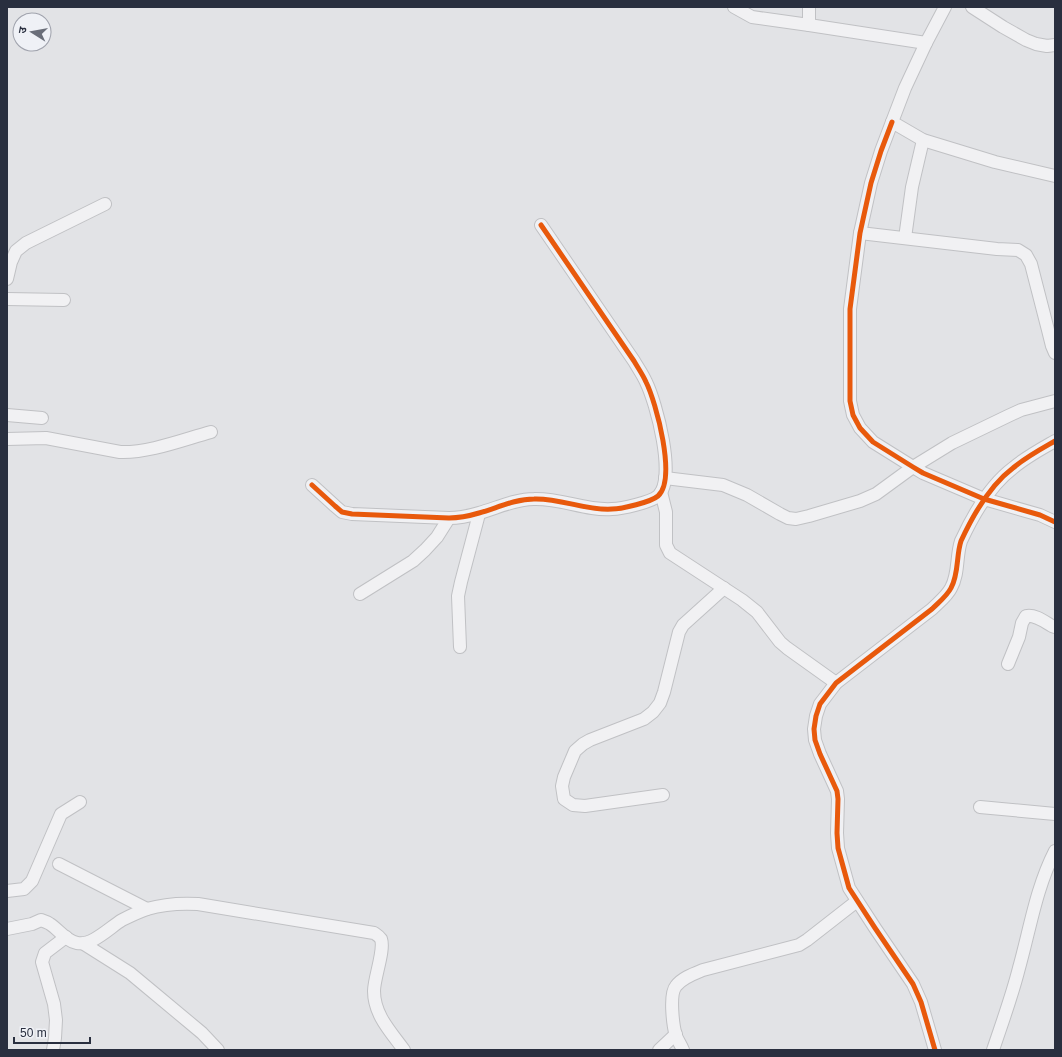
<svg xmlns="http://www.w3.org/2000/svg" width="1062" height="1057" font-family="Arial,'Noto Sans Devanagari',sans-serif">
<style>
.lines{fill:none;stroke-linecap:round;stroke-linejoin:round}
.minor-casing{stroke:#c0c1c4;stroke-width:14}
.minor{stroke:#f1f1f3;stroke-width:12}
.cycleway-casing{stroke:#eff1f6;stroke-width:8}
.cycleway{stroke:#e8590c;stroke-width:5}
</style>
<rect width="100%" height="100%" fill="#e2e3e6"/>
<g class="lines">
<g class="minor-casing">
<g id="minor">
<path d="M734 7 752 17 809 25 926 43"/>
<path d="M945 7 926 43 905 88 892 122 923 140 995 162 1055 176"/>
<path d="M972 7 1003 27 1026 40 1036 44 1047 46 1055 45"/>
<path d="M809 25V7"/>
<path d="M892 122 881 151 871 183 860 233 850 309V401L853 415 860 428 873 442 913 467 923 473 984 499 1040 515 1055 522"/>
<path d="M860 233 997 249 1018 250 1026 255 1031 264 1048 330 1052 346 1055 353"/>
<path d="M905 238 912 187 923 140"/>
<path d="M7 279 11 262 16 251 26 243 105 204"/>
<path d="M7 299 64 300"/>
<path d="M7 415 42 418"/>
<path d="M7 439 46 438 120 452C149 453 182 440 211 432"/>
<path d="M665 478 723 485 747 495 780 514 788 518 796 519 809 516 860 501 876 494 913 467 952 443 1008 416 1021 410 1055 401"/>
<path d="M312 485 335 506 342 512 352 514 449 518C460 518 469 516 479 513 497 508 515 499 534 499 561 498 586 511 612 509 622 509 651 502 658 496 677 479 656 402 646 382 643 375 638 368 634 361L541 225"/>
<path d="M661 492 666 512V545L670 553 742 600 757 612 780 642 787 648 836 683"/>
<path d="M360 594 413 561 425 550 437 537 449 518"/>
<path d="M460 647 458 596 461 582 479 514"/>
<path d="M1008 664 1019 637 1022 623 1026 616C1035 614 1045 622 1052 626L1055 627"/>
<path d="M663 795 585 806 573 805 564 799 562 786 564 777 575 751 583 744 590 740 644 719 653 712 660 703 664 692 679 632 683 625 724 588"/>
<path d="M980 807 1055 814"/>
<path d="M59 864 147 909"/>
<path d="M7 891 24 889 32 881 61 814 80 802"/>
<path d="M7 929 32 924 41 920C44 921 47 922 50 924 58 929 66 941 77 943 92 946 109 928 122 920 130 916 138 912 147 909 164 904 181 903 198 904L374 933C377 935 379 936 381 939 385 950 374 978 374 991 374 1015 391 1032 404 1050"/>
<path d="M84 944 130 973 202 1033 218 1050"/>
<path d="M53 1050 55 1038 56 1020 54 1004 42 962 45 953 66 937"/>
<path d="M659 1050 676 1034"/>
<path d="M683 1050C681 1045 678 1041 676 1036 673 1026 669 994 676 986 682 978 693 974 703 970L799 945 807 940 857 901"/>
<path d="M935 1050 921 1002 913 984 875 928 849 888 838 848 837 833 838 799 837 791 820 754 815 740 814 729 816 716 820 704 836 683 932 609C939 602 947 596 951 588 959 574 956 556 961 541 973 515 989 486 1013 468 1026 457 1041 449 1055 441"/>
<path d="M993 1050C1002 1023 1012 996 1019 968 1030 929 1036 888 1055 851"/>
</g>
</g>
<use href="#minor" class="minor"/>
<g class="cycleway-casing">
<g id="cycleway">
<path d="M892 122 881 151 871 183 860 233 850 309V401L853 415 860 428 873 442 913 467 923 473 984 499 1040 515 1055 522"/>
<path d="M312 485 335 506 342 512 352 514 449 518C460 518 469 516 479 513 497 508 515 499 534 499 561 498 586 511 612 509 622 509 651 502 658 496 677 479 656 402 646 382 643 375 638 368 634 361L541 225"/>
<path d="M935 1050 921 1002 913 984 875 928 849 888 838 848 837 833 838 799 837 791 820 754 815 740 814 729 816 716 820 704 836 683 932 609C939 602 947 596 951 588 959 574 956 556 961 541 973 515 989 486 1013 468 1026 457 1041 449 1055 441"/>
</g>
</g>
<use href="#cycleway" class="cycleway"/>
</g>
<rect width="1062" height="1057" fill="none" stroke="#292f3f" stroke-width="16"/>
<g transform="translate(32 32) rotate(281)"><circle r="19" fill="#eff1f6" stroke="#a0a3ad"/>
<path d="M0-3L7 15L0 10L-7 15Z" fill="#6a6e79"/>
<text y="-6" font-size="11" font-weight="bold" text-anchor="middle" fill="#292f3f">उ</text>
</g>
<path d="M14 1037v6h76v-6" fill="none" stroke="#292f3f" stroke-width="2"/>
<text x="20" y="1037" font-size="12" fill="#292f3f" stroke="#eff1f6" stroke-width="3" paint-order="stroke">50 m</text>
</svg>
